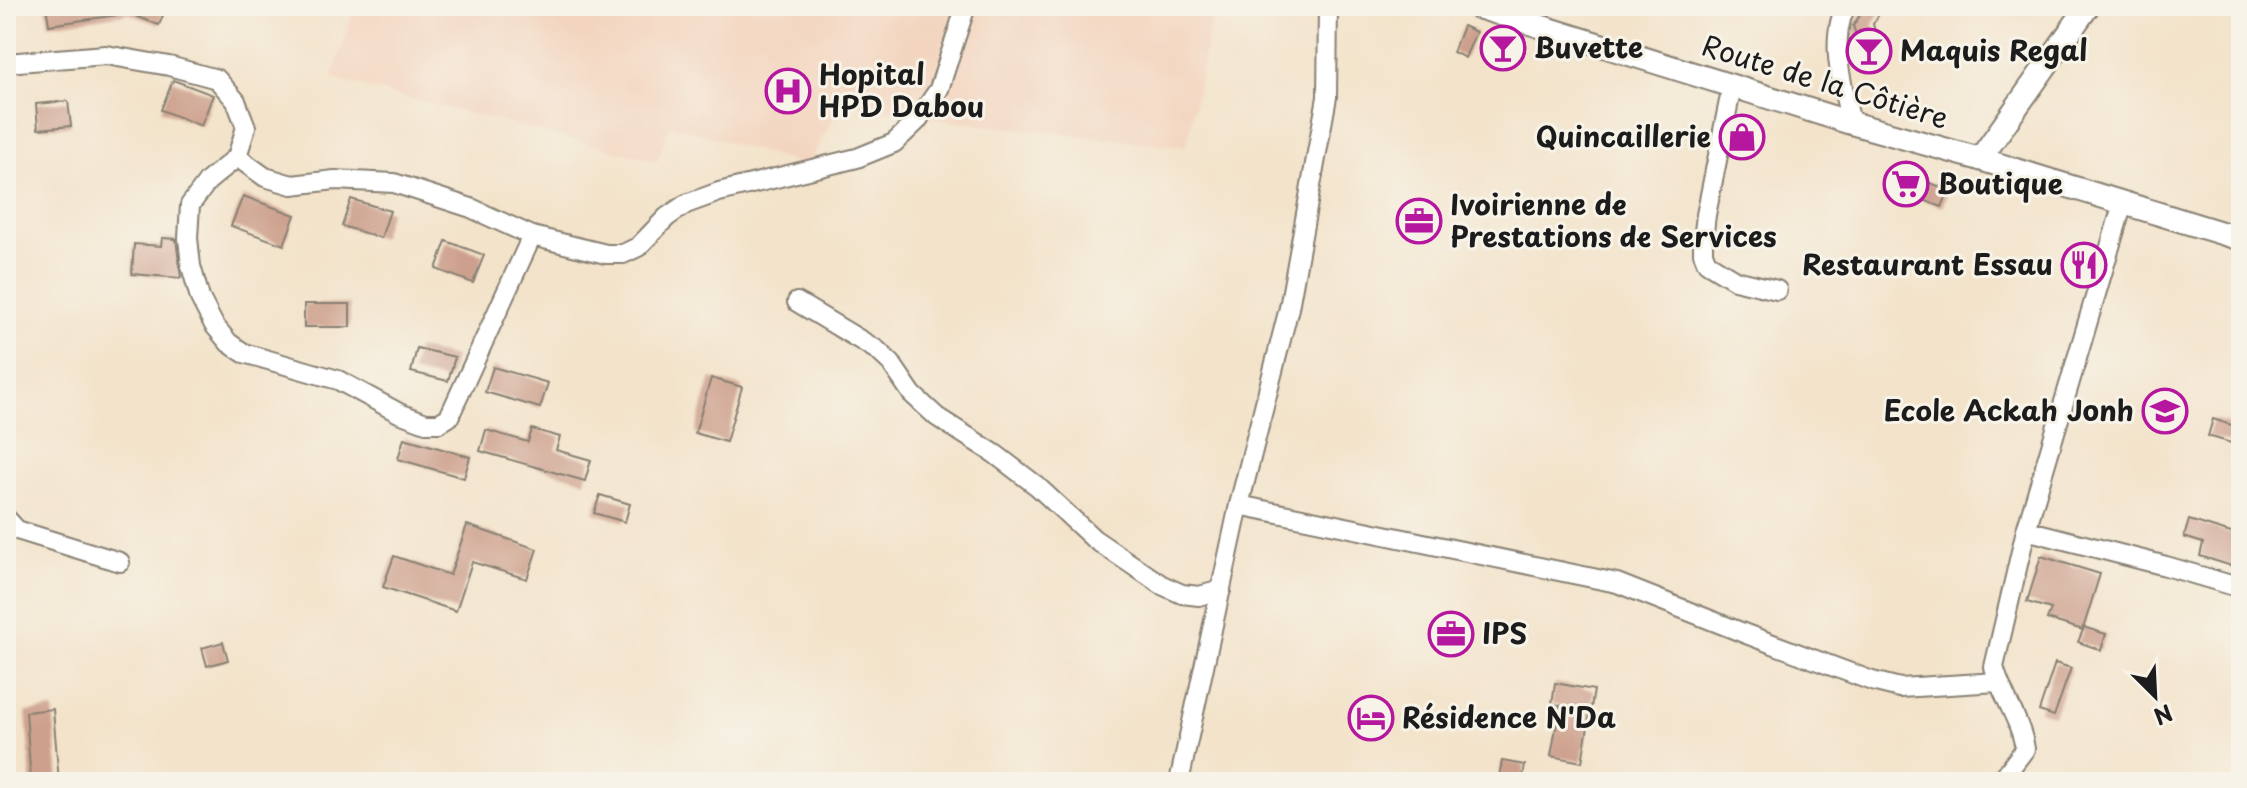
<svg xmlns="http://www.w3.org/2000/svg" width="2247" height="788" font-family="'Playpen Sans',sans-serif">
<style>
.built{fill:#f3d4be}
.building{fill:#cda08d}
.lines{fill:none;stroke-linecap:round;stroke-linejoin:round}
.minor-casing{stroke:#888073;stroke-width:22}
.major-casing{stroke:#888073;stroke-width:26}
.minor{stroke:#fff;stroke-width:18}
.major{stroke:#fff;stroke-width:22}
.labels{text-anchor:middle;stroke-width:6;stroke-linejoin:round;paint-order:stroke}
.poi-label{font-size:28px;font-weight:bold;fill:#1c1c1c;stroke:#f7f3e8;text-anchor:start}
.street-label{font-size:28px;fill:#1c1c1c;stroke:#f7f3e8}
</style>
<rect width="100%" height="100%" fill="#f7f3e8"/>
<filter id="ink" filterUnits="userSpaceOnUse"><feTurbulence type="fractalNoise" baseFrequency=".0125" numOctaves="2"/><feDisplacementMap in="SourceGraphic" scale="16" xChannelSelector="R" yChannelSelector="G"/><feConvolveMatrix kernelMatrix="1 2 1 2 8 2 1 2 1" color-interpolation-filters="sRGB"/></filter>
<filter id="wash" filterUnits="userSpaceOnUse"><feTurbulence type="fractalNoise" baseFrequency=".006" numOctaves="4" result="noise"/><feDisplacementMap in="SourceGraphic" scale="32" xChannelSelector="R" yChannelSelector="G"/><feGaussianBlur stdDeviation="1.8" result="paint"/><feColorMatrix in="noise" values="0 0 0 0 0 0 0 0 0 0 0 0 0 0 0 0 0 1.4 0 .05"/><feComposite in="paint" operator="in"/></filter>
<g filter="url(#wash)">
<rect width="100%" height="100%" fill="#f3e3ca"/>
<path class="built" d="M355 6H1214L1186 147 949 121 841 103 808 166 670 125 657 161 332 79Z"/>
<g id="blocks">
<g class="building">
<path d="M46 6H167L159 25 125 12V14L49 25Z"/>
<path d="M1866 6H1884L1873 24 1881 54 1865 61 1853 26Z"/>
<path d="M1463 26 1476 32 1465 58 1453 52Z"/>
<path d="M173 80 213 95 201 126 161 110Z"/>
<path d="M68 101 71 126 38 129 36 104Z"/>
<path d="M1904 173 1949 190 1942 207 1897 190Z"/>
<path d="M243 196 295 215 284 245 231 226Z"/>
<path d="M351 199 390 211 381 238 342 226Z"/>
<path d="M162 238 176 239 181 278 132 274 134 244 161 246Z"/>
<path d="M446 241 484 255 473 283 436 269Z"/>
<rect x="304" y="304" width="46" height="23"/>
<path d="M417 348 455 357 448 381 411 372Z"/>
<path d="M493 367 548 383 540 408 485 392Z"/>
<path d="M711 378 742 387 726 442 695 433Z"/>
<path d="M2213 419 2241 428V446L2208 436Z"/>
<path d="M532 429 560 437 556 450 591 460 585 481 480 451 486 430 528 442Z"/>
<path d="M404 438 470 457 464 478 398 459Z"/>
<path d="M600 495 630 504 625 522 594 513Z"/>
<path d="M2189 520 2241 536V569L2200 556 2203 543 2184 537Z"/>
<path d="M467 525 537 549 527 579 472 562 456 611 383 587 394 556 450 575Z"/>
<path d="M2041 556 2100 574 2083 629V627L2106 634 2101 650 2078 642 2083 630 2047 619 2051 609 2027 602Z"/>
<path d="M223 642 228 660 207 666 202 648Z"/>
<path d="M2055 663 2071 668 2054 716 2039 711Z"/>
<path d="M1555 683 1594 690 1582 762 1551 756 1560 705 1552 704Z"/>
<path d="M53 709 59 782H31L26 712Z"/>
<path d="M1502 761 1525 765 1522 782H1498Z"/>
</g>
</g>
</g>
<g filter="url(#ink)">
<use href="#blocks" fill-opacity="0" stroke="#888073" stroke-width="2"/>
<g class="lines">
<g class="minor-casing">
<g id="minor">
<path d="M1846 6C1828 42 1843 86 1851 123"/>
<path d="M6 63 106 55 169 66 217 79 236 101 246 127 237 157 208 181 190 205 188 238 191 266 200 298 214 325 229 343 244 353 338 380 399 413 426 423H439L449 417 532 236"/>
<path d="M1732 86 1706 215 1703 240V253L1707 263 1735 280 1777 290"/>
<path d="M237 157 265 177 292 185 335 180 394 183 471 208 532 236 606 254H623L638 247 667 217 686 204 719 192 857 158 894 143 917 121 939 89 966 6"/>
<path d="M797 302 877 350 891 363 912 394 937 417 995 454 1037 486 1094 539 1162 585 1182 594 1199 596 1221 590"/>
<path d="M1239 505 1617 583 1746 634 1872 681 1900 688 1998 682"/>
<path d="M6 518 17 530 120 562"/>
<path d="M2026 530 2166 566 2241 588"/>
<path d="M1179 782 1239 505 1289 308 1327 97 1328 6"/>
<path d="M2000 782 2025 749C2021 720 2001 695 1994 667L2026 530 2123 203"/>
</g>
</g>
<g class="major-casing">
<g id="major">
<path d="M1475 6 1851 123 1980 159 2241 239"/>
<path d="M1980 159 2088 6"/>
</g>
</g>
<use href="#minor" class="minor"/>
<use href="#major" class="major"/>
</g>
</g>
<defs>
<g id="bar-ring" transform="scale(2.3)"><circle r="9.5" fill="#f7f3e8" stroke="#b5179e" stroke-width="1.5"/><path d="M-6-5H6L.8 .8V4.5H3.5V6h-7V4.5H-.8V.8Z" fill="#b5179e"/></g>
<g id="hospital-ring" transform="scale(2.3)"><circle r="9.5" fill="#f7f3e8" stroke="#b5179e" stroke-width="1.5"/><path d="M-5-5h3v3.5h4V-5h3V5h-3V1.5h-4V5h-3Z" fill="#b5179e"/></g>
<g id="shop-ring" transform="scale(2.3)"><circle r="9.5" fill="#f7f3e8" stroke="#b5179e" stroke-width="1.5"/><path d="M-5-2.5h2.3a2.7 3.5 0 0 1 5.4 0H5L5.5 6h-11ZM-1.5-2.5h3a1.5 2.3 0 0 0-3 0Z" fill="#b5179e"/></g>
<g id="supermarket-ring" transform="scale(2.3)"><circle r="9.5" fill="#f7f3e8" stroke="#b5179e" stroke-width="1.5"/><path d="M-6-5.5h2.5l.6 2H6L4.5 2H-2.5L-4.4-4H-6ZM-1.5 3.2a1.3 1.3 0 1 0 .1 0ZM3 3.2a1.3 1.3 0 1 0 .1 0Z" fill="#b5179e"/></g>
<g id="office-ring" transform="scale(2.3)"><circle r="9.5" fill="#f7f3e8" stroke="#b5179e" stroke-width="1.5"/><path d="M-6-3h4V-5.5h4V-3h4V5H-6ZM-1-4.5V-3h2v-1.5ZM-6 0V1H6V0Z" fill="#b5179e"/></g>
<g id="restaurant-ring" transform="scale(2.3)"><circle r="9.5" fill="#f7f3e8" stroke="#b5179e" stroke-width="1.5"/><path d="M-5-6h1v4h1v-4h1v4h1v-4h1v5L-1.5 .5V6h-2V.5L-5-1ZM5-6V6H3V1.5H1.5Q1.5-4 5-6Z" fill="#b5179e"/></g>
<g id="school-ring" transform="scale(2.3)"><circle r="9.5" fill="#f7f3e8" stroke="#b5179e" stroke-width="1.5"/><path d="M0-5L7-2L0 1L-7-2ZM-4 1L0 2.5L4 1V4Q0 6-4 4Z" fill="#b5179e"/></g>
<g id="hotel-ring" transform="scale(2.3)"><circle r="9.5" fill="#f7f3e8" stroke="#b5179e" stroke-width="1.5"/><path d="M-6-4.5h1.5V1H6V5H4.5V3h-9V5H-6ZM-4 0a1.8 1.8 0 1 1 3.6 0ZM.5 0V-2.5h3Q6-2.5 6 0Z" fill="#b5179e"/></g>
</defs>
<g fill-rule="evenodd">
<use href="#bar-ring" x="1503" y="48"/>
<use href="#bar-ring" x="1869" y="51"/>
<use href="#hospital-ring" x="788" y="91"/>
<use href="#shop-ring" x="1742" y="137"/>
<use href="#supermarket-ring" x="1906" y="184"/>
<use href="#office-ring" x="1419" y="221"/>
<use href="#restaurant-ring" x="2084" y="265"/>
<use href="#school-ring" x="2165" y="411"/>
<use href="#office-ring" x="1451" y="634"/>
<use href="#hotel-ring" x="1371" y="718"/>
</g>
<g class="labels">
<g class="poi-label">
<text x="1534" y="58">Buvette</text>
<text x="1900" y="61">Maquis Regal</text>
<text x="819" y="85">Hopital<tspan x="819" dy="32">HPD Dabou</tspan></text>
<text x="1711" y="147" text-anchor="end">Quincaillerie</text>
<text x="1937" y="194">Boutique</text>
<text x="1450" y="215">Ivoirienne de<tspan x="1450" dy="32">Prestations de Services</tspan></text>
<text x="2053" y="275" text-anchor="end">Restaurant Essau</text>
<text x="2134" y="421" text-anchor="end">Ecole Ackah Jonh</text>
<text x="1482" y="644">IPS</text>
<text x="1402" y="728">Résidence N'Da</text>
</g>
<g class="street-label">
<text transform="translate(1825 82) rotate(17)" y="10">Route de la Côtière</text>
</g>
</g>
<rect width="2247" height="788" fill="none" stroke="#f7f3e8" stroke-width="32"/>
<g transform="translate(2155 696) rotate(156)" stroke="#f7f3e8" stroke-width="6" paint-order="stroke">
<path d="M0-6L14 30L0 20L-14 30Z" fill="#1c1c1c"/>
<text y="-12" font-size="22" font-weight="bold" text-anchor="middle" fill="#1c1c1c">N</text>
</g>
</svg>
